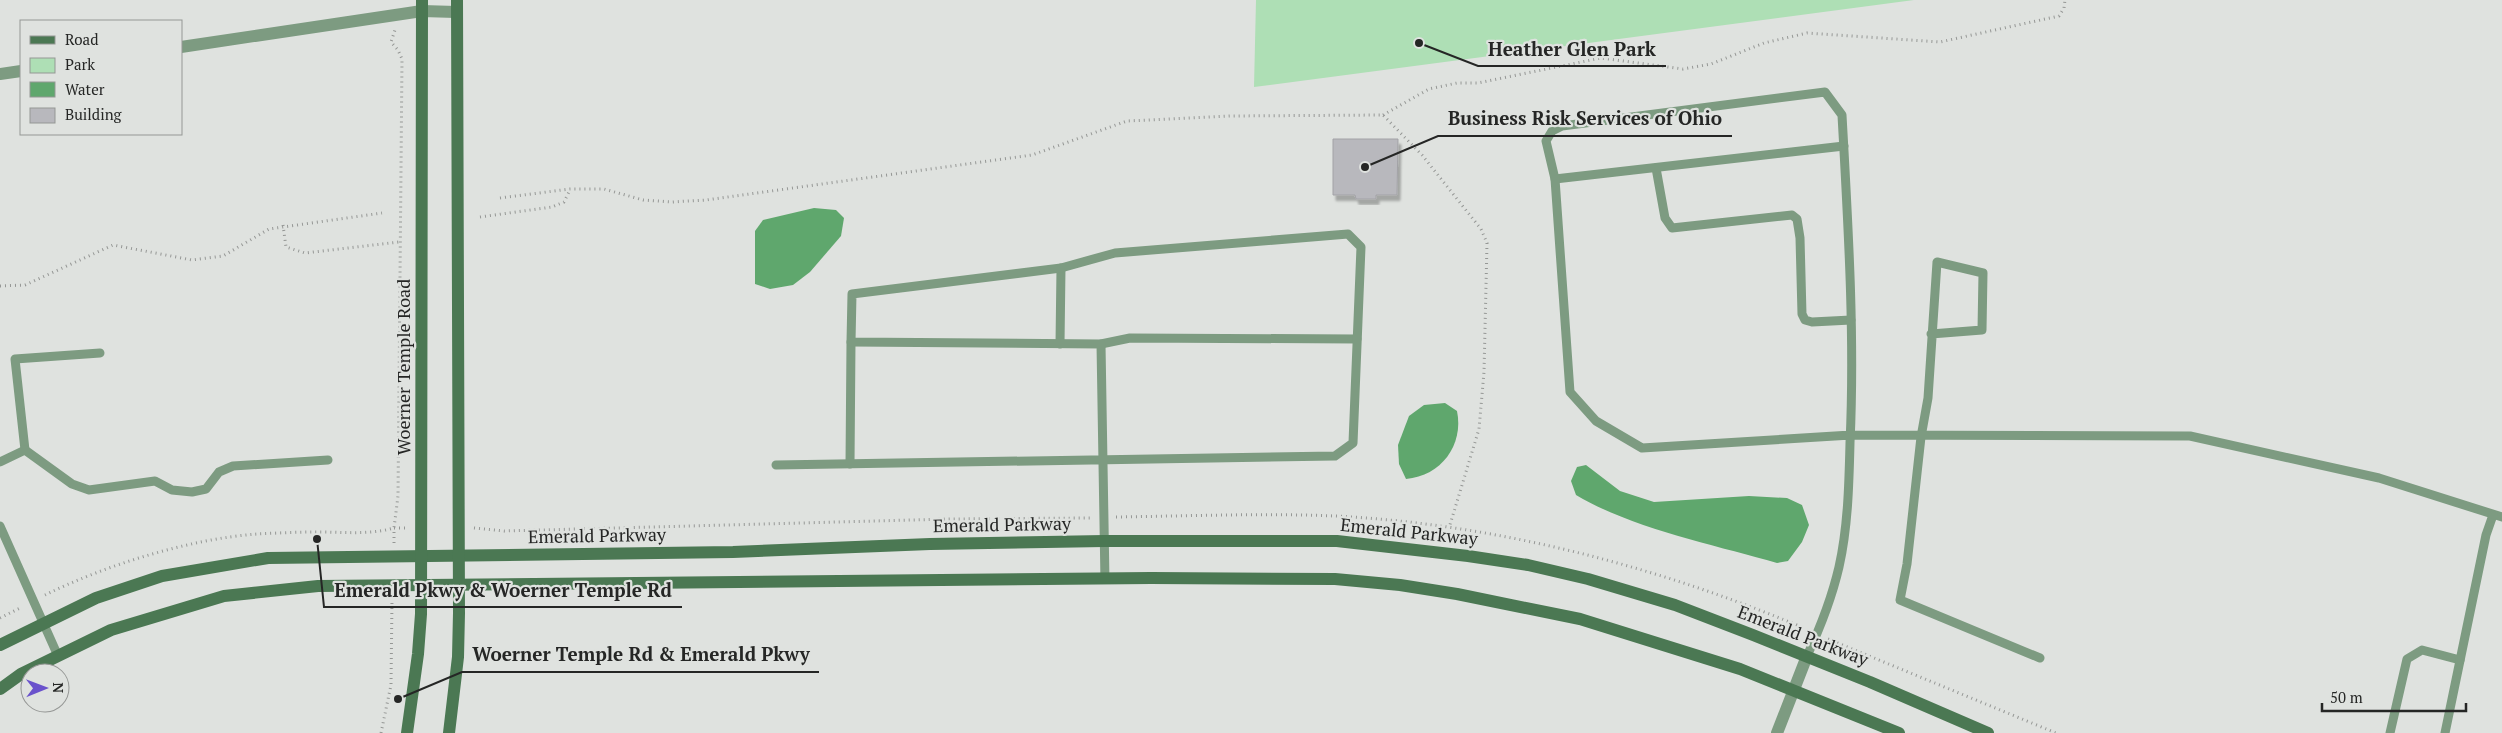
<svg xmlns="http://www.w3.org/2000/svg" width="2502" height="733" font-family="'PT Serif',serif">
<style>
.green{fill:#aedfb5}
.water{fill:#5fa76d}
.building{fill:#b8b8bd;stroke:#a2a2a6;filter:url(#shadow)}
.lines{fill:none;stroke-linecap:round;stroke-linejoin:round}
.path{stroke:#959795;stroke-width:3;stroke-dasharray:1 4;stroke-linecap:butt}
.service{stroke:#7d9b81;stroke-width:9}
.minor{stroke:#7d9b81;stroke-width:12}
.secondary{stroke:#4b7853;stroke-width:12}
.labels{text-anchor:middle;stroke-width:4.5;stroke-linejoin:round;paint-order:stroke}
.street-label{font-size:18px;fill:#252625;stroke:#dfe2df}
.leader{fill:none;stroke:#252625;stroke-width:2}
.callout-dot{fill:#252625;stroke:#dfe2df;stroke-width:2}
.callout-label{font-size:19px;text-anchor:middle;font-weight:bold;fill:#252625;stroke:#dfe2df;stroke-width:4.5;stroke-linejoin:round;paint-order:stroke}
</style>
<defs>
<filter id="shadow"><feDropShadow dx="3" dy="5.5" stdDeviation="1" flood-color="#0004"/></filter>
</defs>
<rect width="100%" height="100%" fill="#dfe2df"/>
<path class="green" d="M1256 0H1914L1254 87Z"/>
<g class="water">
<path d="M814 208 836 210 844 218 841 236 810 272 793 285 770 289 755 284V231L763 220Z"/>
<path d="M1445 403 1457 411C1464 445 1441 476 1406 479L1399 464 1398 445 1409 416 1424 405Z"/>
<path d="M1586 465 1620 491 1654 502 1749 496 1787 498 1802 505 1809 525 1802 542 1788 561 1777 563C1715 545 1631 528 1576 495L1571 481 1577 467Z"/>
</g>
<path class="building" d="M1333 139H1398L1397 195H1376V199H1356L1355 195H1333Z"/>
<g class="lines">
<g class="path">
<path d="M1383 115 1429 89 1457 83H1478L1601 58 1683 69 1711 64 1764 43 1807 33 1940 42 2059 16 2064 8 2065 0"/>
<path d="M500 198 570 189H604L643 200 672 202 706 200 1032 155 1127 121 1230 116 1383 115 1422 155 1481 229 1487 243 1484 372 1479 429 1449 528"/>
<path d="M480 217 552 207 564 202 570 190"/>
<path d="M283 225 286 247 305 253 399 242"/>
<path d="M0 286 25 285 113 245 192 260 223 256 269 229 382 213"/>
<path d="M1116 517C1189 516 1263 513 1335 516 1496 524 1656 566 1804 628"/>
<path d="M474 528 504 531 949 519 1090 518"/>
<path d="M394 543V528H408"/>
<path d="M45 595C106 565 189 539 257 534 277 533 298 532 318 532 344 532 369 535 394 528L398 496 402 59 398 50 391 42 395 30"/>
<path d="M0 618 22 607"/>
<path d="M1828 639 2056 733"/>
<path d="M381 733 391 685 392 599"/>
</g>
<g class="service">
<path d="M1656 168 1665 218 1672 228 1792 215 1797 219 1800 238 1802 314 1805 320 1812 322 1851 320"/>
<path d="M1555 179 1844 146"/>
<path d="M1931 334 1982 330 1983 273 1937 262 1928 398 1921 437 1907 564 1900 600 2040 658"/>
<path d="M1060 344 1061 268"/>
<path d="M1101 344 1130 338 1357 339"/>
<path d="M25 450 15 359 100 353"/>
<path d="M0 462 25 450 72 484 89 490 155 481 172 490 192 492 206 489 219 472 233 466 328 460"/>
<path d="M850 464 851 342"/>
<path d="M776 465 1335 456 1353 443 1361 247 1348 234 1115 253 1061 268 852 294 851 342 1101 344C1102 423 1103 501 1105 579"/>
<path d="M0 526 58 656"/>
<path d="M1807 656C1820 628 1832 597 1839 567 1848 527 1849 484 1850 443 1855 334 1848 224 1842 115L1825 92 1562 126 1552 131 1546 141 1555 179 1570 392 1596 421 1642 448 1851 435 2190 436 2379 478 2502 517"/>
<path d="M2390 733 2407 659 2422 650 2460 660"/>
<path d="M2445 733 2486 535 2493 515"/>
</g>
<g class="minor">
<path d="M181 47 422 11 456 12"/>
<path d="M0 74 21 71"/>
<path d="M1777 733 1807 656"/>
</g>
<g class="secondary">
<path d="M0 645 96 598 162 576 268 558 733 552 930 544 1104 541H1337L1468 556 1528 565 1588 579 1675 605 1753 635 1870 682 1988 733"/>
<path d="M0 689 21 674 111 630 224 596 318 586 1151 578 1335 579 1400 585 1457 594 1580 619 1740 669 1899 733"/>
<path d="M407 733 418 654 421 614 422 0"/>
<path d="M449 733 458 657 459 613 457 0"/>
</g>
</g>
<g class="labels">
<g class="street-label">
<text transform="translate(404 367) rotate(-90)" y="6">Woerner Temple Road</text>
<text transform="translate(1002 525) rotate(-1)" y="6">Emerald Parkway</text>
<text transform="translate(1409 532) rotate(6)" y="6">Emerald Parkway</text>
<text transform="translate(597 536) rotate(-1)" y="6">Emerald Parkway</text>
<text transform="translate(1803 636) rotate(21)" y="6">Emerald Parkway</text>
</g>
</g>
<path class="leader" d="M1419 43L1478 66H1666M1365 167L1438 136H1732M317 539L324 607H682M398 699L462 672H819"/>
<g class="callout-dot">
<circle cx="1419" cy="43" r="5"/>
<circle cx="1365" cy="167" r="5"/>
<circle cx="317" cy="539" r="5"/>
<circle cx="398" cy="699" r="5"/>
</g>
<g class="callout-label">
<text x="1572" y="56">Heather Glen Park</text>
<text x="1585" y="125">Business Risk Services of Ohio</text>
<text x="503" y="597">Emerald Pkwy &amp; Woerner Temple Rd</text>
<text x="641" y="661">Woerner Temple Rd &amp; Emerald Pkwy</text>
</g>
<rect x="20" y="20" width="162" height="115" fill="#dfe2df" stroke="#959795"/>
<rect x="30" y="36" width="25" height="8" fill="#4b7853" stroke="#959795"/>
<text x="65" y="45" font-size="15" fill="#252625">Road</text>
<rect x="30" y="58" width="25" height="15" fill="#aedfb5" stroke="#959795"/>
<text x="65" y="70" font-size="15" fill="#252625">Park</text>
<rect x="30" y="82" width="25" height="15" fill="#5fa76d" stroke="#959795"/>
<text x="65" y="95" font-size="15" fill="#252625">Water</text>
<rect x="30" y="108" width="25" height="15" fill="#b8b8bd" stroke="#959795"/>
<text x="65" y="120" font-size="15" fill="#252625">Building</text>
<g transform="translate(45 688) rotate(89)"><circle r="24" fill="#dfe2df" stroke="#959795"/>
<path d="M0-4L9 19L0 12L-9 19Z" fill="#6a52cc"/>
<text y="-8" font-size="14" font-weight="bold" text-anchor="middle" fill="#252625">N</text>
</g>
<path d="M2322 703v8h144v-8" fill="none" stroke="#252625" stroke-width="2.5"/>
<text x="2330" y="703" font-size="15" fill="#252625" stroke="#dfe2df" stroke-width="4" paint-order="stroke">50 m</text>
</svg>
